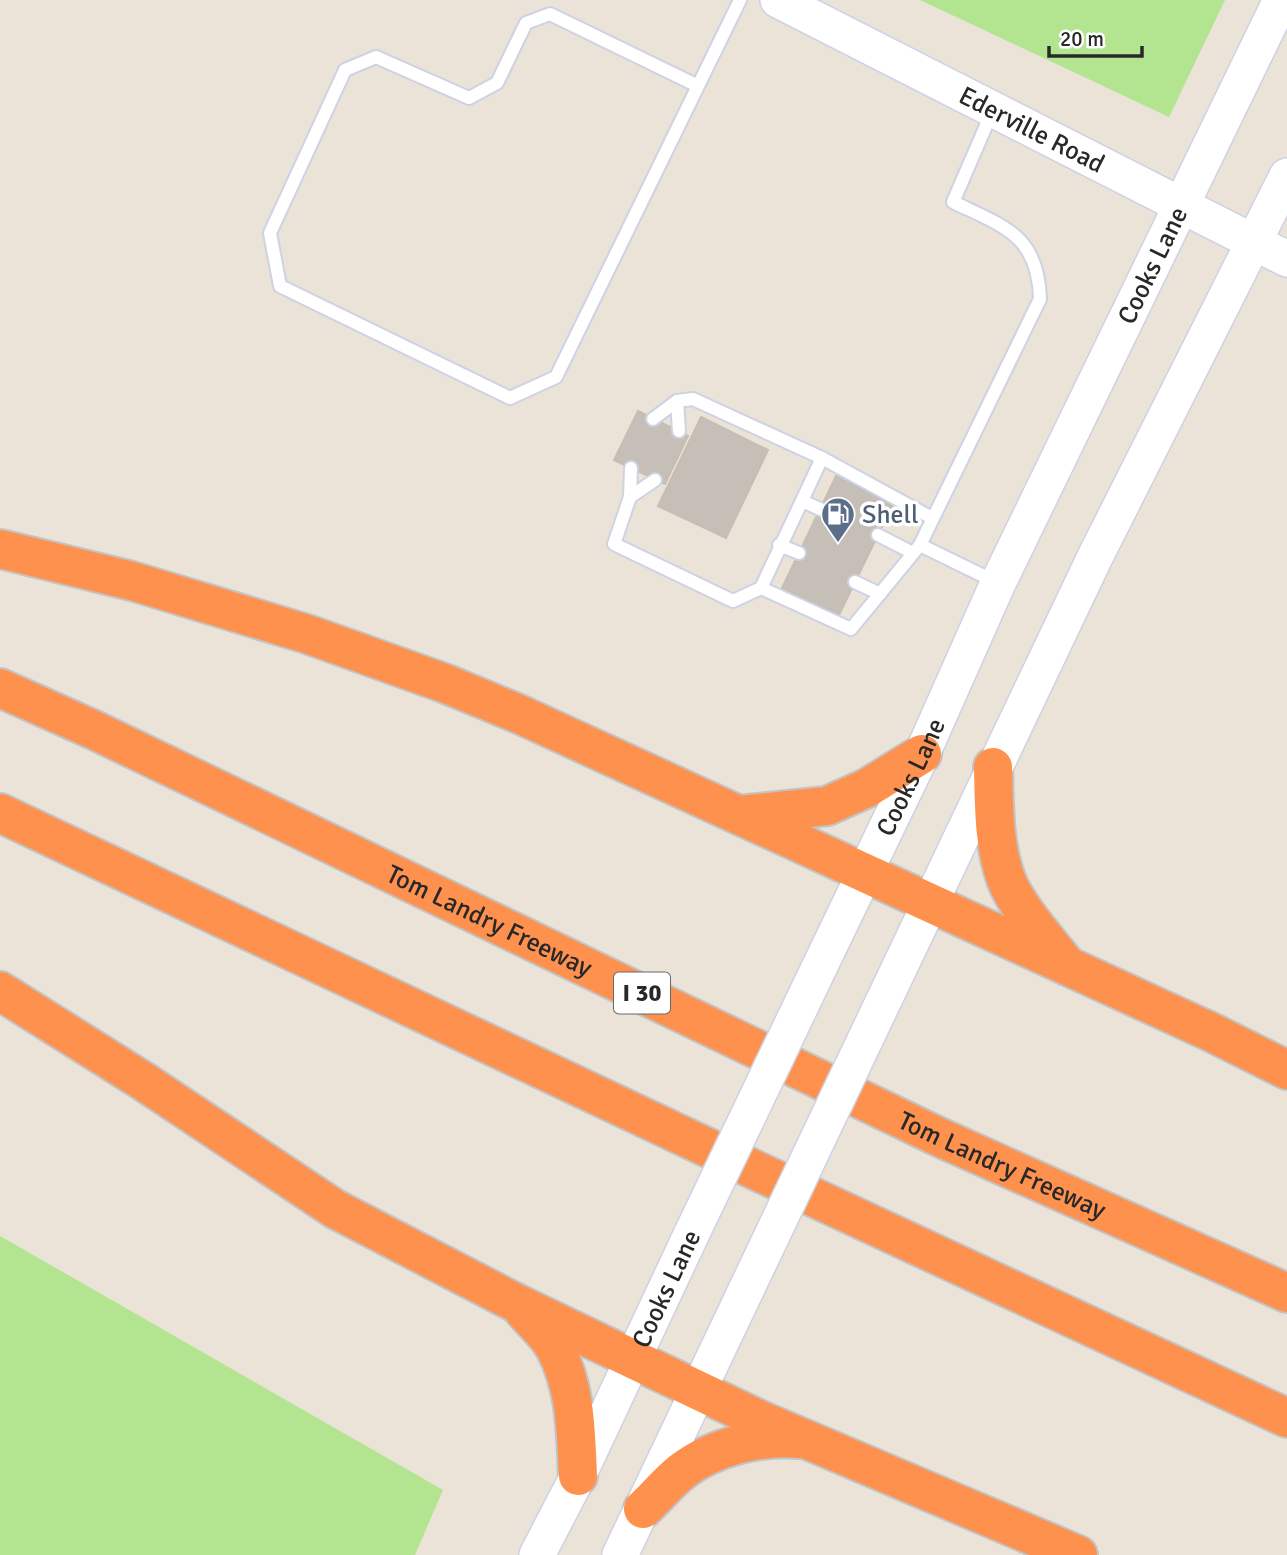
<svg xmlns="http://www.w3.org/2000/svg" width="1287" height="1555" font-family="Signika,sans-serif">
<style>
.green{fill:#b3e591}
.building{fill:#c6bfb8;stroke:#c6beb2;stroke-width:2}
.lines{fill:none;stroke-linecap:round;stroke-linejoin:round}
.lane-casing{stroke:#cdd3e2;stroke-width:16}
.secondary-casing{stroke:#cdd3e2;stroke-width:38}
.highway-casing{stroke:#c3c3c3;stroke-width:42}
.lane{stroke:#fff;stroke-width:12}
.secondary{stroke:#fff;stroke-width:35}
.highway{stroke:#ff914f;stroke-width:38}
.secondary-bridge-casing{stroke:#cdd3e2;stroke-width:38;stroke-linecap:butt}
.secondary-bridge{stroke:#fff;stroke-width:35}
.labels{text-anchor:middle;stroke-width:7;stroke-linejoin:round;paint-order:stroke}
.shield{fill:#fff;stroke:#686868;stroke-width:2}
.shield-label{font-size:24px;font-weight:bold;fill:#282828}
.street-label{font-size:26px;fill:#282828;stroke:#fff}
.service-label{font-size:26px;fill:#4e5e75;stroke:#fff;text-anchor:start}
</style>
<rect width="100%" height="100%" fill="#ebe2d8"/>
<g class="green">
<path d="M920 0H1225L1169 117Z"/>
<path d="M0 1236 443 1490 415 1555H0Z"/>
</g>
<g class="building">
<path d="M638 411 688 436 665 484 614 460Z"/>
<path d="M701 417 768 450 726 538 658 506Z"/>
<path d="M836 476 893 504 839 615 782 588Z"/>
</g>
<g class="lines">
<g class="lane-casing">
<g id="lane">
<path d="M698 86 550 14 526 23 497 83 469 98 376 57 345 70 270 233 280 286 510 398 556 377 740 0"/>
<path d="M992 112 953 202C1005 227 1038 235 1040 299L920 545 998 583"/>
<path d="M653 419 677 401"/>
<path d="M679 431 677 401 693 399 822 458"/>
<path d="M655 480 630 497 614 544 733 601 761 588"/>
<path d="M630 497 631 468"/>
<path d="M802 501 820 509"/>
<path d="M878 535 913 553"/>
<path d="M779 545 799 553"/>
<path d="M920 545 851 629 761 588 822 458 932 518"/>
<path d="M855 582 880 594"/>
</g>
</g>
<g class="secondary-casing">
<g id="secondary">
<path id="s1" d="M778 0 1287 259"/>
<path id="s2" d="M818 970 922 754 998 583 1281 0"/>
<path d="M864 1042 1095 557 1287 176"/>
<path id="s3" d="M537 1555 578 1476 692 1233"/>
<path d="M620 1555 747 1288"/>
</g>
</g>
<g class="highway-casing">
<g id="highway">
<path d="M0 549 132 581 307 634 444 683 519 714 1211 1032 1287 1070"/>
<path id="s4" d="M0 688 94 730 939 1137 1287 1293"/>
<path d="M993 767C994 804 993 843 1006 879 1016 906 1047 940 1065 963"/>
<path d="M0 813 757 1171 1287 1418"/>
<path d="M739 815 827 806 867 788 922 754"/>
<path d="M0 991 143 1081 335 1209 518 1304 758 1419 1078 1555"/>
<path d="M524 1311C534 1323 548 1335 555 1348 576 1388 576 1432 578 1476"/>
<path d="M643 1509C656 1497 668 1482 682 1471 713 1447 761 1435 800 1439"/>
</g>
</g>
<use href="#lane" class="lane"/>
<use href="#secondary" class="secondary"/>
<use href="#highway" class="highway"/>
<g class="secondary-bridge-casing">
<g id="secondary-bridge">
<path d="M692 1233 818 970"/>
<path d="M747 1288 864 1042"/>
</g>
</g>
<use href="#secondary-bridge" class="secondary-bridge"/>
</g>
<defs>
<g id="fuel-pin" transform="scale(1.75)"><path d="M0 17L-7.5 6A9.5 9.5 0 1 1 7.5 6Z" fill="#5c6f8a" stroke="#fff"/><path d="M-5.5-6h7V0h2V4h1.3V-2.5L3-4.5l.8-.8L6-3V5H2.5V1h-1V6h-7ZM-4.2-4.7v3.2H.2V-4.7Z" fill="#fff"/></g>
</defs>
<g fill-rule="evenodd">
<use href="#fuel-pin" x="838" y="514"/>
</g>
<g class="labels">
<rect class="shield" x="614" y="972.5" width="56" height="41" rx="5"/>
<g class="shield-label">
<text x="642" y="1001">I 30</text>
</g>
<g class="street-label">
<text dy="9" stroke="none"><textPath href="#s1" startOffset="285">Ederville Road</textPath></text>
<text dy="9" stroke="none"><textPath href="#s2" startOffset="780">Cooks Lane</textPath></text>
<text dy="9" stroke="none"><textPath href="#s2" startOffset="214">Cooks Lane</textPath></text>
<text dy="9" stroke="none"><textPath href="#s4" startOffset="542">Tom Landry Freeway</textPath></text>
<text dy="9" stroke="none"><textPath href="#s4" startOffset="1110">Tom Landry Freeway</textPath></text>
<text dy="9" stroke="none"><textPath href="#s3" startOffset="296">Cooks Lane</textPath></text>
</g>
<g class="service-label">
<text x="862" y="523">Shell</text>
</g>
</g>
<path d="M1049 46v10h93v-10" fill="none" stroke="#282828" stroke-width="3.5"/>
<text x="1060" y="46" font-size="21" fill="#282828" stroke="#ffffff" stroke-width="5" paint-order="stroke">20 m</text>
</svg>
